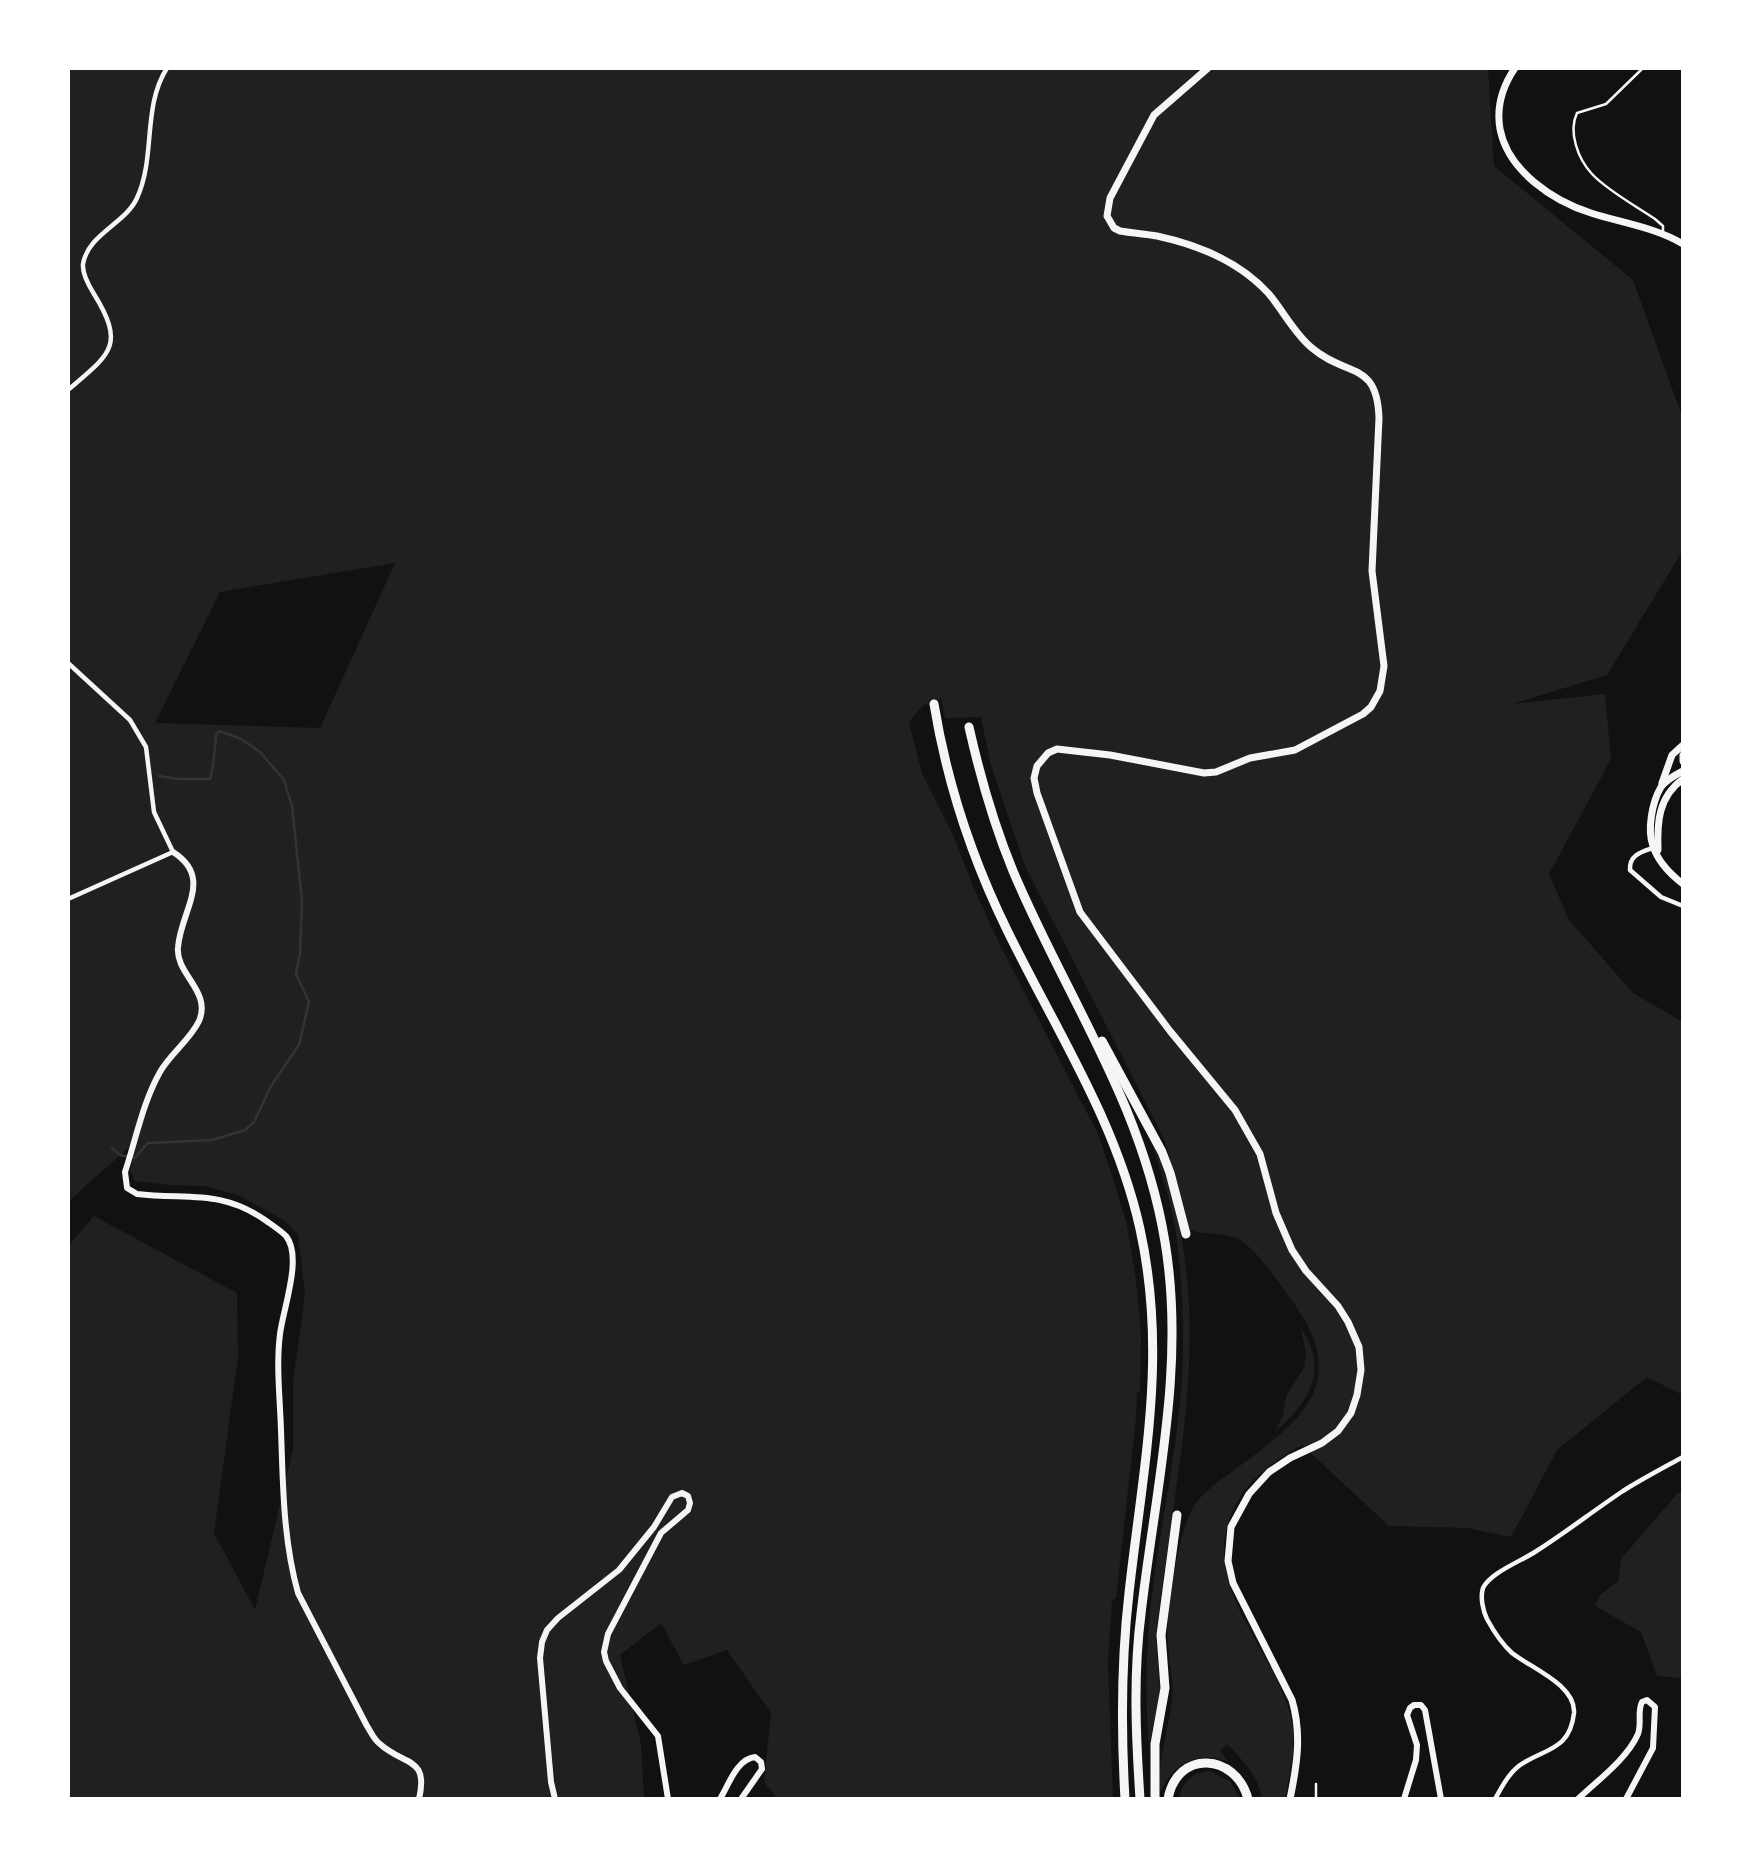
<svg xmlns="http://www.w3.org/2000/svg" width="1751" height="1867" font-family="'Sofia Sans Condensed',sans-serif">
<style>
.green{fill:#202020;fill-rule:evenodd}
.lines{fill:none;stroke-linecap:round;stroke-linejoin:round}
.stream{stroke:#333;stroke-width:2.5}
.service{stroke:#f5f5f5;stroke-width:2.5}
.minor{stroke:#f5f5f5;stroke-width:4.5}
.tertiary{stroke:#f5f5f5;stroke-width:6}
.secondary{stroke:#f5f5f5;stroke-width:7}
.primary{stroke:#f5f5f5;stroke-width:7}
.motorway{stroke:#f5f5f5;stroke-width:9}
</style>
<rect width="100%" height="100%" fill="#111"/>
<g class="green">
<path d="M68 68H1488L1494 166 1633 280 1683 419V550L1607 675 1512 704 1605 694 1611 759 1549 874 1569 920 1633 993 1683 1022V1395L1647 1377 1557 1450 1511 1537 1467 1528 1389 1526 1302 1445C1270 1463 1242 1483 1229 1520 1205 1590 1273 1650 1290 1714 1298 1743 1290 1770 1285 1799H1262C1258 1775 1243 1761 1227 1744L1220 1751 1229 1762C1198 1749 1173 1763 1160 1793 1157 1759 1169 1731 1172 1699 1174 1681 1169 1664 1168 1646 1165 1617 1178 1537 1191 1511 1201 1492 1220 1481 1237 1468 1305 1418 1352 1381 1290 1298 1278 1282 1255 1247 1238 1239 1227 1233 1208 1234 1196 1232L1190 1229 1164 1139 1025 866 990 762 981 717 945 718 941 699 923 705 909 722 922 773 954 837 974 889 999 943 1098 1134 1113 1178 1127 1225 1136 1281 1141 1335 1140 1393 1137 1392 1136 1418 1116 1598 1112 1600 1108 1664 1113 1799H778L764 1782 771 1713 727 1650 684 1665 661 1623 620 1655 641 1744 644 1799H68V1246L94 1216 237 1293 238 1357 214 1533 255 1610 293 1449V1382L305 1294 298 1235 285 1221 238 1195 205 1186 169 1185 135 1181 130 1171 137 1140 71 1199 68 1204ZM395 563 320 728 155 723 220 592Z"/>
<path d="M1151 1140C1223 1298 1176 1462 1157 1626 1154 1651 1162 1676 1159 1700 1157 1716 1151 1731 1149 1747 1145 1699 1146 1650 1151 1603 1159 1532 1175 1463 1181 1392 1185 1337 1183 1282 1175 1227 1170 1198 1160 1169 1151 1140Z"/>
<path d="M1301 1328C1329 1370 1310 1403 1275 1431L1283 1416 1286 1396 1304 1368 1306 1353Z"/>
<path d="M1683 1492V1678L1657 1676 1641 1632 1595 1606 1600 1595 1618 1581 1621 1559 1678 1493Z"/>
<path d="M1210 1771 1231 1782 1240 1799H1178C1183 1782 1192 1772 1210 1771Z"/>
</g>
<g class="lines">
<path class="stream" d="M112 1148 120 1155 135 1158 148 1143 212 1140 245 1130 254 1122 271 1086 299 1045 309 1002 296 974 300 953 302 901 292 806 284 780 260 752 241 739 219 731 216 735 213 767 210 779H178L159 776"/>
<g class="service">
<path d="M1643 68 1606 104 1577 113C1568 132 1578 159 1592 174 1608 191 1636 206 1655 219L1663 226V231"/>
<path d="M1316 1799V1784"/>
</g>
<g class="minor">
<path d="M68 390C110 354 126 346 94 294 89 286 82 274 83 264 88 234 126 223 137 198 156 157 142 107 167 68"/>
<path d="M68 663 130 720 146 747 154 812 173 852 68 899"/>
<path d="M1653 848C1641 852 1629 855 1630 870L1661 897 1683 906"/>
<path d="M1495 1799C1503 1785 1510 1770 1525 1762 1549 1748 1570 1748 1574 1713 1576 1685 1531 1668 1512 1653 1501 1643 1494 1632 1487 1619 1483 1611 1480 1597 1483 1588 1490 1573 1521 1561 1535 1552 1565 1533 1593 1511 1623 1491 1642 1479 1663 1468 1683 1457"/>
</g>
<g class="tertiary">
<path d="M173 852C214 878 181 910 178 947 175 974 212 991 199 1021 190 1040 170 1054 160 1072 143 1102 136 1139 125 1172L127 1188 137 1194C187 1200 220 1189 265 1220 272 1225 280 1230 286 1236 303 1257 283 1309 280 1334 276 1366 280 1398 281 1430 283 1485 283 1539 298 1593L367 1726C371 1732 374 1740 380 1744 404 1766 429 1756 419 1799"/>
<path d="M555 1799 551 1782 540 1658 542 1642 547 1630 558 1618 619 1570 654 1527 672 1497 682 1493 688 1496 690 1503 688 1510 661 1533 608 1634 604 1652 606 1661 620 1688 658 1736 668 1799"/>
<path d="M720 1799C729 1784 737 1759 755 1757L761 1762 762 1769 741 1799"/>
<path d="M1404 1799 1416 1760 1417 1745 1407 1715 1410 1708 1414 1705H1421L1425 1710 1441 1799"/>
<path d="M1578 1799C1598 1780 1627 1759 1638 1734 1642 1723 1637 1712 1642 1702L1647 1700 1655 1707 1653 1748 1626 1799"/>
</g>
<path class="secondary" d="M1208 68 1154 115 1110 198 1107 216 1114 228 1120 231C1132 233 1145 234 1157 236 1199 245 1240 262 1269 294 1284 312 1294 333 1312 348 1347 378 1377 360 1379 418L1372 571 1384 666 1380 691 1371 707 1363 714 1295 750 1250 758 1216 772 1204 773 1110 755 1057 749 1048 753 1037 766 1034 778 1037 793 1080 912 1170 1031 1235 1110 1260 1154 1276 1213 1292 1250 1306 1271 1338 1306 1348 1322 1359 1347 1361 1370 1357 1395 1351 1413 1338 1431 1322 1443 1290 1458 1269 1472 1249 1494 1231 1527 1228 1561 1233 1583 1292 1700C1302 1734 1297 1765 1290 1799"/>
<g class="primary">
<path d="M1515 68C1502 87 1496 106 1500 129 1508 171 1553 201 1591 213 1622 223 1654 227 1683 244"/>
<path d="M1683 755V761"/>
<path d="M1683 771C1675 775 1666 780 1661 787 1652 802 1647 830 1653 846 1658 862 1670 874 1683 884"/>
<path d="M1662 783 1672 755 1683 745"/>
<path d="M1658 850C1657 823 1658 797 1683 779"/>
</g>
<g class="motorway">
<path d="M934 704C947 783 973 861 1008 932 1056 1030 1116 1121 1140 1229 1168 1356 1143 1467 1129 1593 1121 1662 1121 1730 1125 1799"/>
<path d="M969 727C980 776 994 825 1013 871 1067 999 1142 1102 1165 1242 1186 1367 1155 1491 1141 1614 1133 1676 1136 1738 1140 1799"/>
<path d="M1102 1041 1162 1152 1170 1173 1186 1234"/>
<path d="M1155 1799V1744L1165 1688 1161 1635 1177 1515"/>
<path d="M1168 1799C1177 1749 1236 1753 1248 1799"/>
</g>
</g>
<rect width="1751" height="1867" fill="none" stroke="#ffffff" stroke-width="140"/>
</svg>
